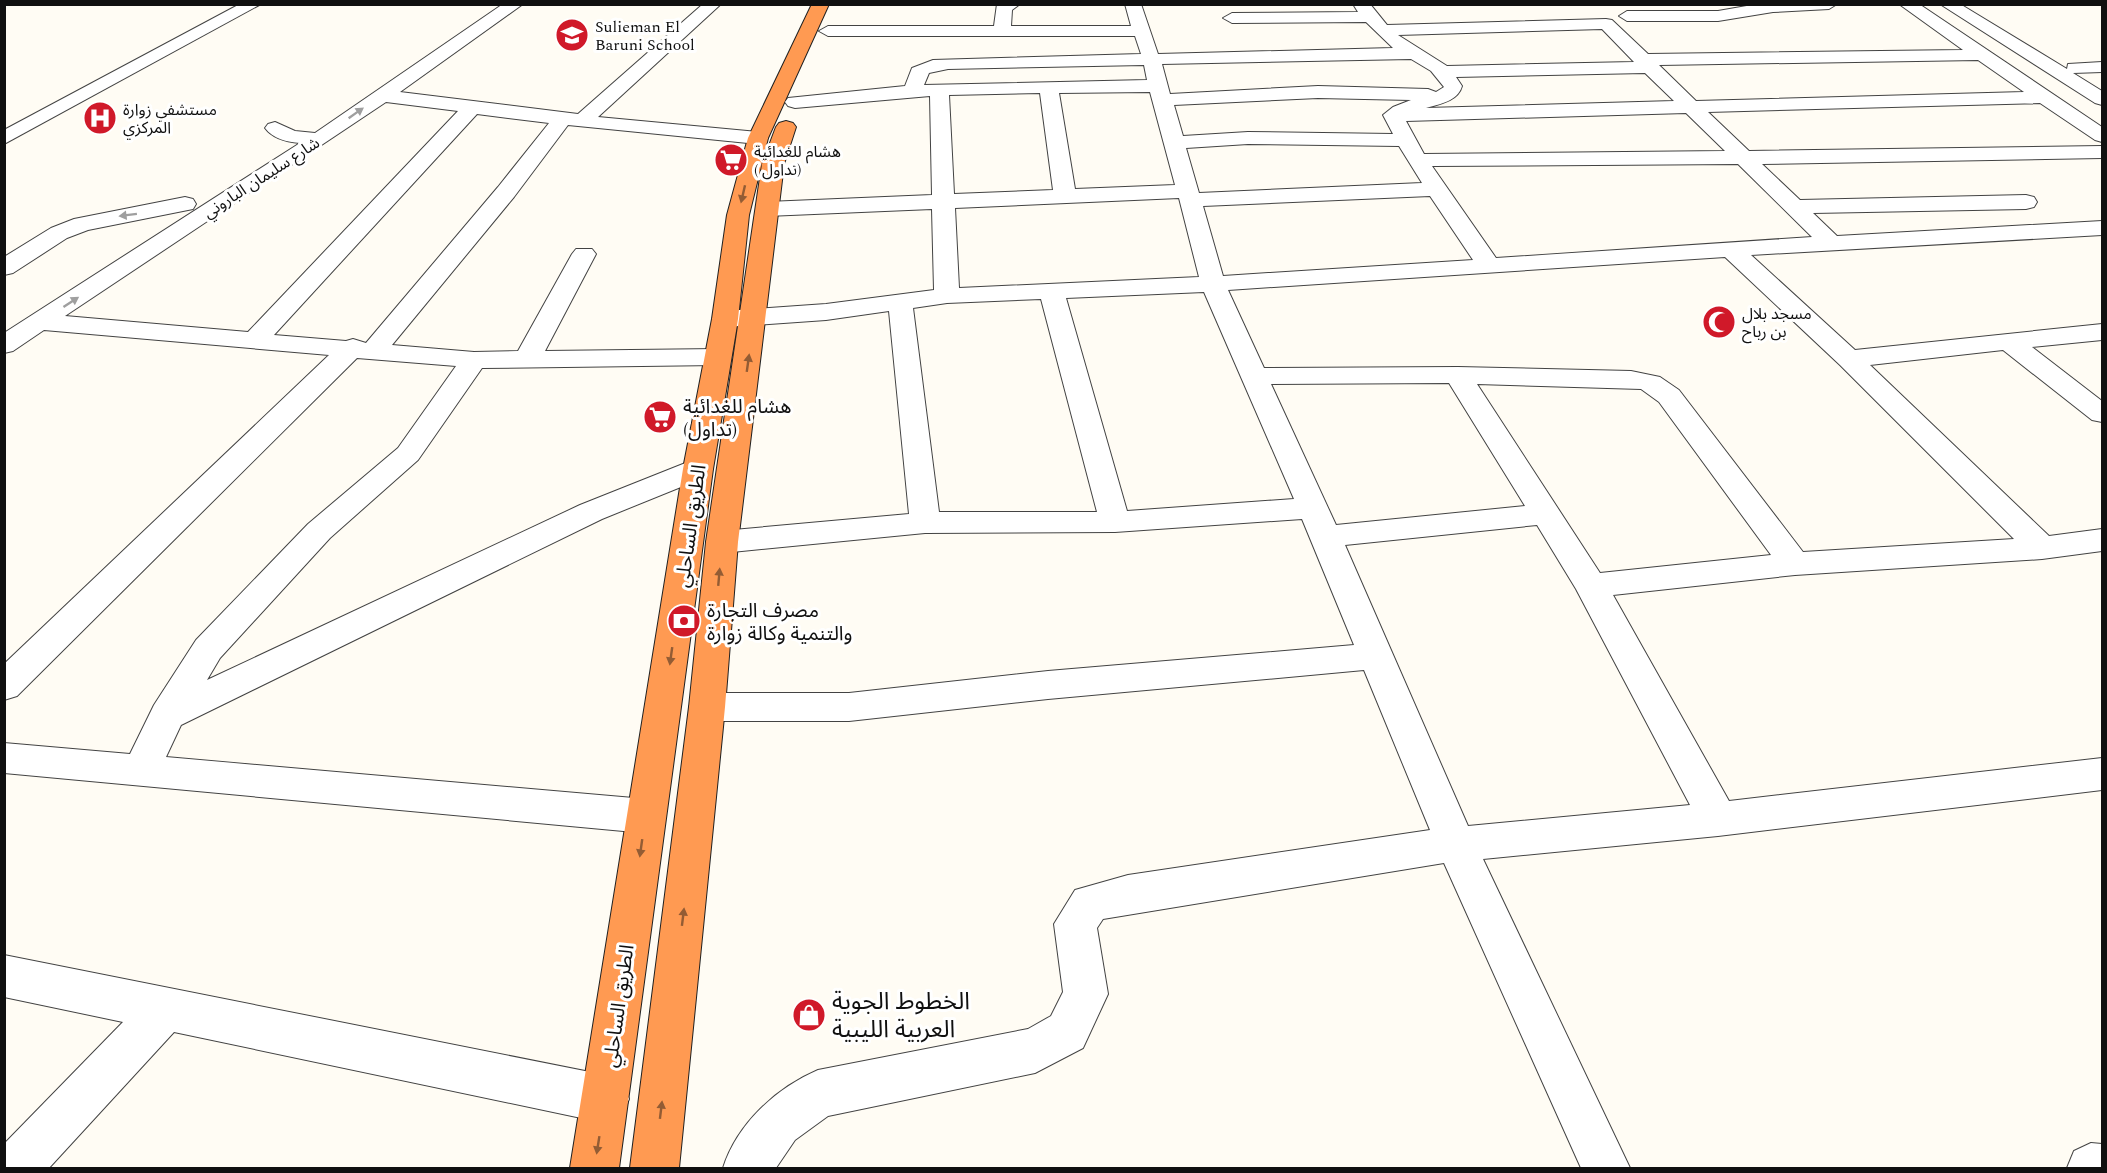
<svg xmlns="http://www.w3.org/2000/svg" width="2107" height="1173" font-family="Spectral,'Noto Sans Arabic',serif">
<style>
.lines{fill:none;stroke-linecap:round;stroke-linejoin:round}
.minor-casing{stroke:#434343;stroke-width:2}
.highway-casing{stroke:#212121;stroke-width:2}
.minor{fill:#fff;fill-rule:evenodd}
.highway{fill:#ff9a52;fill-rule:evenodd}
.oneway{fill:#9f9f9f}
.oneway2{fill:#935c34}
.labels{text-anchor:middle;stroke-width:6;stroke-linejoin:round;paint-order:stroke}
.far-poi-label{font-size:16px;fill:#101010;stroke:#fff;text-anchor:start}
.far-street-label{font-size:16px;fill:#101010;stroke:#fff}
.poi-label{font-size:20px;fill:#101010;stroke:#fff;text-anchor:start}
.street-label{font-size:20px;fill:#101010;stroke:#fff}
.near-poi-label{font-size:24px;fill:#101010;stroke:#fff;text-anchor:start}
</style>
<rect width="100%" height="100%" fill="#fffcf4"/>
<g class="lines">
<g class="minor-casing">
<g id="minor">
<path d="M240 4H261L4 144V130Z"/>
<path d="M503 4H523L400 92 578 114 703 4H721L598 117 758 132 765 134 768 138 765 142 758 144 568 125 514 197 392 345 474 352 518 351 572 254 576 249H592L596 254 545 351 718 349 727 351 731 357 727 363 718 365 482 368 418 460 330 538 220 658 207 680 580 505 688 462 698 460 708 462 713 469 708 476 602 519 181 725 166 757 645 799 659 804 665 816 659 828 645 833 4 773V743L130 754 154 705 196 640 308 524 398 448 456 366 357 358 17 696 4 700V664L329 355 44 330 13 351 4 353V333L300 143C287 142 273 139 265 128L268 124 275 122 295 131 315 133ZM386 102 458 111 248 332 65 316ZM477 114 549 123 498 187 366 343 353 339 346 341 274 335Z"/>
<path d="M997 4H1020L1012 10 1011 26H1131L1125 4H1141L1158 54 1393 48 1366 22 1232 23 1223 18 1232 13 1358 12 1353 4H1370L1387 25 1606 19 1612 20 1648 54 1963 50 1899 4H1919L2102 127V142L2095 140 2040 103 1708 112 1749 151 2102 146V158L1762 164 1800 200 2026 195 2034 197 2037 202 2034 207 2026 209 1813 213 1837 236 2102 221V235L1751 255 1855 350 2102 324V340L2032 347 2102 401V422L2092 420 2003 350 1870 365 2049 536 2102 529V551L2042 559 1795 575 1613 595 1729 801 2102 758V790L1718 836 1483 859 1630 1168H1581L1444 863 1103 919 1097 928 1108 994 1083 1048 1035 1073 828 1116 795 1140 776 1168H723C737 1124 776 1088 818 1070L1028 1029 1051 1016 1063 992 1054 924 1075 890 1128 875 1430 830 1364 670 1048 699 849 721H707L694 717 689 707 694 697 707 693H849L1048 671 1354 645 1302 519 1115 532 925 533 722 553 711 550 706 542 711 534 722 531 909 514 889 311 826 320 725 327 716 324 712 319 716 314 725 311 826 304 934 290 932 209 767 216 759 214 756 209 759 204 767 202 932 195 930 96 795 108 788 106 785 102 788 98 905 86 912 68 933 60 1141 54 1135 36H828L819 31 828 26H994ZM1602 29 1634 62 1447 66 1398 35ZM1411 59 1431 71 1444 87 1436 92 1428 89 1318 86 1170 94 1162 64ZM1978 60 2024 92 1696 101 1659 65ZM1144 65 1147 80 924 85 929 73 948 69ZM1645 73 1674 101 1426 108C1440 104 1458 101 1462 86L1456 77ZM1150 92 1175 185 1075 189 1059 93ZM1040 93 1053 190 954 194 949 95ZM1318 98 1411 100 1393 107 1383 115 1393 134 1248 132 1183 136 1174 105ZM1686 113 1725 151 1424 154 1406 121ZM1248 144 1399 146 1422 183 1199 193 1186 148ZM1738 164 1812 237 1496 258 1432 166ZM1430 196 1473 260 1223 276 1203 206ZM1179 198 1199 277 959 288 955 208ZM1725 257 1840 365 2014 539 1803 552 1679 390 1660 377 1631 371 1458 367 1264 368 1228 290ZM1204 292 1294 499 1127 511 1066 298ZM1041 299 1097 512H939L913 308 947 303ZM1449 383 1525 506 1336 525 1271 384ZM1477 384 1641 389 1659 402 1771 555 1600 573ZM1537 525 1576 589 1690 805 1468 826 1345 545Z"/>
<path d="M1758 4H1837L1829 9 1773 12 1718 21H1627L1619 16 1627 11H1718Z"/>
<path d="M1940 4H1960L2067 69 2068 64 2102 62V72L2073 73 2102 91V105L2095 103Z"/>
<path d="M185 197 193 199 196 204 193 209 88 230 67 238 13 273 4 275V257L51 228 74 219Z"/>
<path d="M4 955 605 1075 622 1082 629 1099 622 1116 605 1123 174 1032 49 1168H4V1144L123 1022 4 997Z"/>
<path d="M2091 1143 2102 1144V1168H2067L2074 1151Z"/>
</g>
</g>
<g class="highway-casing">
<g id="highway">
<path d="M812 4H829L768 138 749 215 738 319 713 469 619 1168H570L683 469 712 319 727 215 748 138Z"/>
<path d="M786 121 793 123 796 127 784 164 738 542 725 707 679 1168H630L689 707 706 542 762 164 776 127 779 123Z"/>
</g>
</g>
<use href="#minor" class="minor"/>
<use href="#highway" class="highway"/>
</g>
<defs><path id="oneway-solid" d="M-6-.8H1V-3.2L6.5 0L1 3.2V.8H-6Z" transform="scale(1.5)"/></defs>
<g class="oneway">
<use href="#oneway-solid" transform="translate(356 113) rotate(-35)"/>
<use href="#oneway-solid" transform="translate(128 215) rotate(173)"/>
<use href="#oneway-solid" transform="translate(71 302) rotate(-33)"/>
</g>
<g class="oneway2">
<use href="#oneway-solid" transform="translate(743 194) rotate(103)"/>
<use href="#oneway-solid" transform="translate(748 363) rotate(-82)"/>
<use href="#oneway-solid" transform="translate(719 577) rotate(-85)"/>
<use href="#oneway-solid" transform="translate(671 656) rotate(98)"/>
<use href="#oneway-solid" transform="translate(641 848) rotate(98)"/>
<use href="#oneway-solid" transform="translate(683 917) rotate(-83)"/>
<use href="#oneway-solid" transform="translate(661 1110) rotate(-83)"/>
<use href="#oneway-solid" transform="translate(598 1145) rotate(99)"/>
</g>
<defs>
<g id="school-disc" transform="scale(1.725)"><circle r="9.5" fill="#d01929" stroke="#fff"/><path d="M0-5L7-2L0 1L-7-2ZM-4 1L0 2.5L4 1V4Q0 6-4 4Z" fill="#fff"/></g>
<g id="hospital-disc" transform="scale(1.725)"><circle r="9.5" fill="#d01929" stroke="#fff"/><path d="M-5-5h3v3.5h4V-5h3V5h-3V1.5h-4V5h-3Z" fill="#fff"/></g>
<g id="supermarket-disc" transform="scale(1.725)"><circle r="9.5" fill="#d01929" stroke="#fff"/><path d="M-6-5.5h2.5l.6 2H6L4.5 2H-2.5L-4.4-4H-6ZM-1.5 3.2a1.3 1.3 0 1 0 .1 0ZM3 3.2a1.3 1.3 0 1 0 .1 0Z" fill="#fff"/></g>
<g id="mosque-disc" transform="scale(1.725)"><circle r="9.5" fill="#d01929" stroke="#fff"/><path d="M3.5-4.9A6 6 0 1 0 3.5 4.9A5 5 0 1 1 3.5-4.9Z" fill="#fff"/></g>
<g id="bank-disc" transform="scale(1.725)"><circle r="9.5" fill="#d01929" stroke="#fff"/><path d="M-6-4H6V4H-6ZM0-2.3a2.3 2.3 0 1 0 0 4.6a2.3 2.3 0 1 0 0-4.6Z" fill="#fff"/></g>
<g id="shop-disc" transform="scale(1.725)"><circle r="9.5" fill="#d01929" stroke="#fff"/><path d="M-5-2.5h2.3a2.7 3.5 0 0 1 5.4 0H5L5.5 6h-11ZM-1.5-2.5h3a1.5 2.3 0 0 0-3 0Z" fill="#fff"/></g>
</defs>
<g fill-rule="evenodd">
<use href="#school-disc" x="572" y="35"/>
<use href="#hospital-disc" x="100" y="118"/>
<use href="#supermarket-disc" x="731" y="160"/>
<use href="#mosque-disc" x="1719" y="322"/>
<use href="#supermarket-disc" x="660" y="417"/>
<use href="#bank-disc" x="684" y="621"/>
<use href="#shop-disc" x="809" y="1015"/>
</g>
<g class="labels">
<g class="far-poi-label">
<text x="595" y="32">Sulieman El<tspan x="595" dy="18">Baruni School</tspan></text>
<text x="123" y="115">مستشفي زوارة<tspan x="123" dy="18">المركزي</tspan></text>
<text x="754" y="157">هشام للغدائية<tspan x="754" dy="18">( تداول)</tspan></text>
<text x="1742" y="319">مسجد بلال<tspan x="1742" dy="18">بن رباح</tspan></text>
</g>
<g class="far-street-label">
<text transform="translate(261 177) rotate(-33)" y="6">شارع سليمان الباروني</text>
</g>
<g class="poi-label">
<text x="683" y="413">هشام للغدائية<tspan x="683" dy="23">(تداول)</tspan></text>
<text x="707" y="617">مصرف التجارة<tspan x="707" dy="23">والتنمية وكالة زوارة</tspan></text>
</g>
<g class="street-label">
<text transform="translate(690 526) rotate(-82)" y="7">الطريق الساحلي</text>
<text transform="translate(618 1006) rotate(-82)" y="7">الطريق الساحلي</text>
</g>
<g class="near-poi-label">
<text x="832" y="1009">الخطوط الجوية<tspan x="832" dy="28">العربية الليبية</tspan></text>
</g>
</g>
<rect width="2107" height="1173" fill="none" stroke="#101010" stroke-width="12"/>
</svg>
